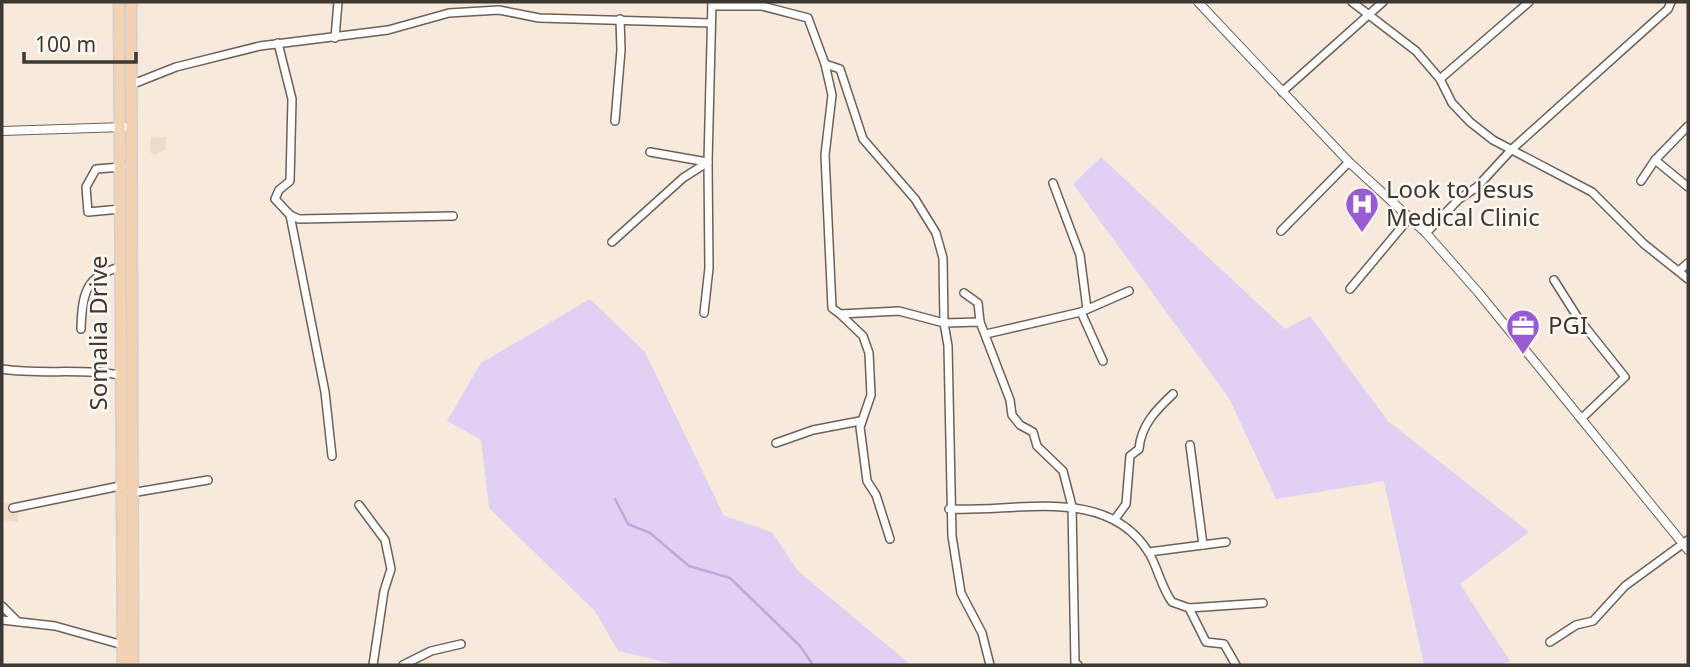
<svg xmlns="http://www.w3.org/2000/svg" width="1690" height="667" font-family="'Noto Sans',sans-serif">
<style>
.built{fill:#efdbc8}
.green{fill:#e0d0f4}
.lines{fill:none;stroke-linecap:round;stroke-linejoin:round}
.stream{stroke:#c0a8dd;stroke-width:2.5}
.minor-casing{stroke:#6d6155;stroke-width:10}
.tertiary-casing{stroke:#6d6155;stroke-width:10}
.primary-casing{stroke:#d1cfce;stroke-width:13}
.minor{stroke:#fff;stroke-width:7}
.tertiary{stroke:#fff;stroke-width:8}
.primary{stroke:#f2d2b2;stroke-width:10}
.labels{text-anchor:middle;stroke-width:5;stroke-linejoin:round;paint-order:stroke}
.poi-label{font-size:24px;fill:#3e3833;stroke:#fdf8f2;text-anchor:start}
.street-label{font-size:24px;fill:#3e3833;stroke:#fdf8f2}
</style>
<rect width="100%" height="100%" fill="#f7e9db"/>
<g class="built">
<path d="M151 137H166L165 150 155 155 150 152Z"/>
<path d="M2 503 20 505 18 522 2 520Z"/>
</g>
<g class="green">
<path d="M1101 157 1285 329 1310 316 1388 421 1529 532 1460 584 1510 661 1502 665H1424L1384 481 1276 499 1229 398 1073 184Z"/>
<path d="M590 299 645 352 724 516 772 532 798 571 911 665H678L618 651 595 611 489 508 481 440 447 421 481 363Z"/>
</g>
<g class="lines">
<path class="stream" d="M615 499 628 524 650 533 689 566 730 578 800 646 813 665"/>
<g class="minor-casing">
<g id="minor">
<path d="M1352 2 1416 51 1440 79 1452 103 1470 122 1493 140 1592 192 1644 244 1688 279"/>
<path d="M712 6H762L808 18 825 64 840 69 863 139 915 199 936 233 943 258 944 323 980 322 1010 400 1012 415 1020 425 1033 432 1037 446 1063 471 1072 506 1075 663 1078 665"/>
<path d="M335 38 338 2"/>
<path d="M278 43 292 99 290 181 279 190 275 199 290 215 299 219 453 216"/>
<path d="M825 64 832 95 825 155 832 308 840 314 899 311 944 323 948 346 952 536 961 593 982 633 990 665"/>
<path d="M1440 79 1529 2"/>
<path d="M133 84 176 67 260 46 388 30 449 13 499 10 539 18 711 23"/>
<path d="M1282 92 1383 2"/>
<path d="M615 121 621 50 620 19"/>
<path d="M650 152 707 162"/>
<path d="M1655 160 1688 126"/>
<path d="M1641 181 1655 160 1688 187"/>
<path d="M1053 183 1080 255 1087 309"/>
<path d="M121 209 88 212 86 187 96 169 122 167"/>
<path d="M290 215 325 392 332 456"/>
<path d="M1281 231 1349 162"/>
<path d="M1426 233 1459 199 1477 187 1512 149 1668 9 1671 2"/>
<path d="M612 242 683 178 708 162"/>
<path d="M1680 270 1688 263"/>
<path d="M1554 280 1578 318 1625 377 1581 419"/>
<path d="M1350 289 1410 217"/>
<path d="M964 293 978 303 980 322"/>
<path d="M1081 312 1103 361"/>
<path d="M704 313 709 268 708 162 712 2"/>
<path d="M840 314 863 336 869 353 871 395 860 427 867 481 876 495 890 539"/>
<path d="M81 329C82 295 85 275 121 267"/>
<path d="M986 334 1081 312 1129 291"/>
<path d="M2 369C41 375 81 368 119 375"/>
<path d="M776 443 813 430 860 421"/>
<path d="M1190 445 1203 545"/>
<path d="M131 493 208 480"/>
<path d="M359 505 385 540 391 569 384 591 373 665"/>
<path d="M13 508 120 486"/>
<path d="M949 509C1015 513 1107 484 1149 553 1158 568 1161 587 1172 602L1189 608 1206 642 1224 644 1236 665"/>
<path d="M1115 519 1126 504 1130 456 1139 449C1141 425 1156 410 1173 394"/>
<path d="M1149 552 1226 542"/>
<path d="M2 606 16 620"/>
<path d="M1189 608 1263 603"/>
<path d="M2 620 55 626 123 645"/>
<path d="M1550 642 1576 625 1593 621 1625 586 1688 540"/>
<path d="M403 665 431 651 461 644"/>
</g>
</g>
<g class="tertiary-casing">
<g id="tertiary">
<path d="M1198 2 1349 162 1426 233 1478 292 1688 550"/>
<path d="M2 131 124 127"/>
</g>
</g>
<g class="primary-casing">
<g id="primary">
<path d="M119 2 123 665"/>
<path d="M131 2 133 665"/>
</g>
</g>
<use href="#minor" class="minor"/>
<use href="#tertiary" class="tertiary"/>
<use href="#primary" class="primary"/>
</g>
<defs>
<g id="hospital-pin" transform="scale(1.75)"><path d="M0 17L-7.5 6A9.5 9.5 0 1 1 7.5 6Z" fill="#985bd2" stroke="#fdf8f2"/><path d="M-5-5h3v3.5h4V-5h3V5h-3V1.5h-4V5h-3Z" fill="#fff"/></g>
<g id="office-pin" transform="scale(1.75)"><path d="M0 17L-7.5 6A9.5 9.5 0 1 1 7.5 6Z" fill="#985bd2" stroke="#fdf8f2"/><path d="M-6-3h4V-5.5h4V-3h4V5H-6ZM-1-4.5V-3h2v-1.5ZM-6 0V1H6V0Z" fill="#fff"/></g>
</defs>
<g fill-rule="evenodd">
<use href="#hospital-pin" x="1362" y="204"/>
<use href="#office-pin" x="1523" y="326"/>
</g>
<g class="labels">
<g class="poi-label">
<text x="1386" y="198">Look to Jesus<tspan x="1386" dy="28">Medical Clinic</tspan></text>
<text x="1548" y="334">PGI</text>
</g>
<g class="street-label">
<text transform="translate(99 333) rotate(-90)" y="8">Somalia Drive</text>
</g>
</g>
<rect width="1690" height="667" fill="none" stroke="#3e3833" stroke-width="7"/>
<path d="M24 52v10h112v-10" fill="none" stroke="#3e3833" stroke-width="3.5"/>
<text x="35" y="52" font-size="21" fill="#3e3833" stroke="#fdf8f2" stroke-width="5" paint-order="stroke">100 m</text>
</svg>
